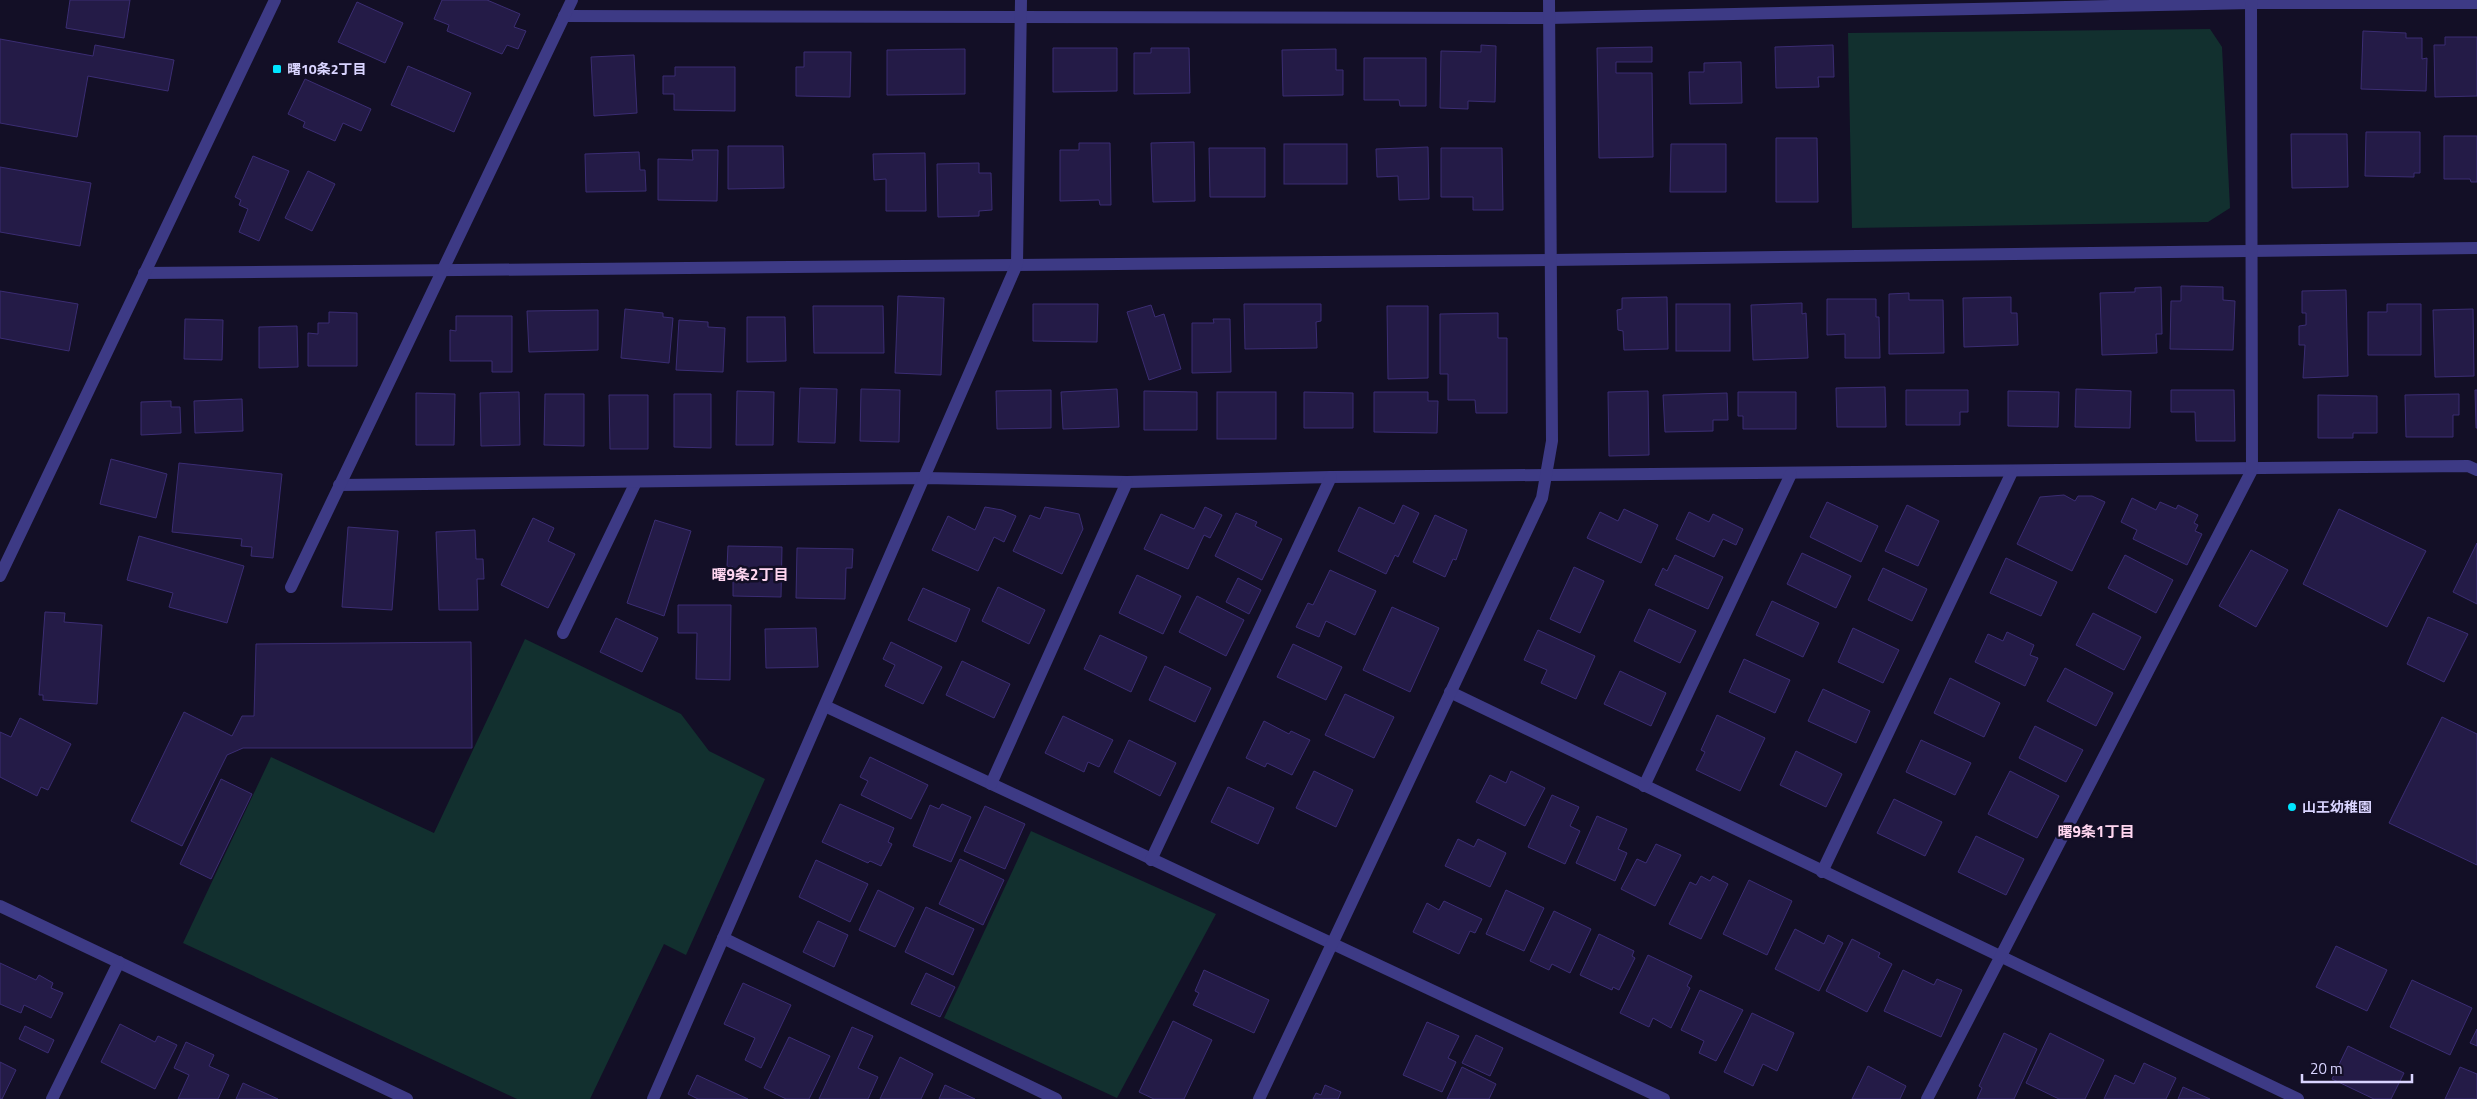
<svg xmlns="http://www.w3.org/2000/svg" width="2477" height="1099" font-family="'Titillium Web','Noto Sans JP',sans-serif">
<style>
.green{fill:#12302f}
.building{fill:#241b47;stroke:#3b2d73}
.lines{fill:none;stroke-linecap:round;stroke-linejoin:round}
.lane{stroke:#3d3a85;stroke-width:12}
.street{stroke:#3d3a85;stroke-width:12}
.poi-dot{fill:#00e5ff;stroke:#130f26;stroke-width:2}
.labels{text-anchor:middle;stroke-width:5;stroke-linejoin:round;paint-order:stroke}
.poi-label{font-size:14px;font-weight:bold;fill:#d9d4ff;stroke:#130f26;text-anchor:start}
.neighbourhood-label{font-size:15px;font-weight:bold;fill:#ffd6f0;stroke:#130f26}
</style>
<rect width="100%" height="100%" fill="#130f26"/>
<g class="green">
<path d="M2210 29 2222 47 2230 208 2208 222 1852 228 1848 33Z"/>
<path d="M525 639 681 714 709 751 765 779 686 955 664 944 590 1099H517L183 943 271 757 434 833Z"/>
<path d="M1031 831 1216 914 1117 1098 944 1018Z"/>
</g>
<g class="building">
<path d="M70 0H130L124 38 66 28Z"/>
<path d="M442 0H487L520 14 514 27 526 31 518 49 507 45 502 54 447 31 449 25 434 19Z"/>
<path d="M357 2 403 23 385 63 338 42Z"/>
<path d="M2363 31 2406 33V38H2422V59L2427 58 2426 91 2361 89Z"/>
<path d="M2445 37H2477V96L2435 97 2434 45H2445Z"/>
<path d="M0 39 93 56 95 45 174 60 168 91 88 76 77 137 0 123Z"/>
<path d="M1481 45 1496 46 1495 102 1468 101V109L1440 108 1441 51 1481 52Z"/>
<path d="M1833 45 1834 77H1818L1819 87 1776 88 1775 47Z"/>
<path d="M1652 47V62H1616V73H1652L1653 157 1599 158 1597 48Z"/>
<path d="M1053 48H1117V91L1053 92Z"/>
<path d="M1151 48H1189L1190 93 1134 94V53H1151Z"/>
<path d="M965 49V94L887 95V50Z"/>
<path d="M1336 49V70H1343V95L1283 96 1282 50Z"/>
<path d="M804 52H851L850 97 796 96V67H804Z"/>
<path d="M634 55 637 113 594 116 591 57Z"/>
<path d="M1364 58H1426V106H1400L1399 100H1364Z"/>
<path d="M1741 62 1742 103 1690 104 1689 72H1704V63Z"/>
<path d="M408 66 471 93 454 132 391 105Z"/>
<path d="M675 67H735V111L674 110V94H663V76H675Z"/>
<path d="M305 79 371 109 361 131 343 123 335 141 303 127 305 122 288 114Z"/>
<path d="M2366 132H2420V173H2414V177L2365 176Z"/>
<path d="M2291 134H2347L2348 187 2292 188Z"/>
<path d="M2444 136H2477V182H2471L2470 179H2444Z"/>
<path d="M1776 138H1817L1818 202H1776Z"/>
<path d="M1194 142 1195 201 1153 202 1151 143Z"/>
<path d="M1079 143H1110L1111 205H1100L1099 200 1060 201V150H1079Z"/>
<rect x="1284" y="144" width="63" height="40"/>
<path d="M1671 144H1726V192H1670Z"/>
<path d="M728 146H783L784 188 728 189Z"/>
<path d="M1428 147 1429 199 1399 200 1398 176 1377 177 1376 149Z"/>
<path d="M1209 148H1265V197H1210Z"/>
<path d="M1441 148H1502L1503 210H1473V197H1441Z"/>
<path d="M692 150H718L717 201 658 200V159L693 160Z"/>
<path d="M639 152 640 170H645L646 191 586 192 585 154Z"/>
<path d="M925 153 926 211H886V179L874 180 873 154Z"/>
<path d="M253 156 289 171 259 241 239 232 248 209 239 205 241 200 235 197Z"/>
<path d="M979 163V173H991L992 210 979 211V216L938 217 937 164Z"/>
<path d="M0 167 91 183 80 246 0 232Z"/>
<path d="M308 171 335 184 312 231 285 218Z"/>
<path d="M2181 286 2223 287V300L2235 301 2233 350 2170 349 2171 301H2181Z"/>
<path d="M2161 287 2162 334H2156L2157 353 2102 355 2100 293 2135 292V288Z"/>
<path d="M2346 290 2348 376 2303 378 2305 345H2299V326L2306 325V313H2302V291Z"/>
<path d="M0 291 78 304 69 351 0 338Z"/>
<path d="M1909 293V300H1943L1944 353 1889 354V294Z"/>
<path d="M898 296 944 298 941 375 895 373Z"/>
<path d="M1667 297 1668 349 1624 350 1623 331 1618 330 1617 310 1622 309V298Z"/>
<path d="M2011 297V313H2017L2018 345 1964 347 1963 298Z"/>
<path d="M1827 299H1876V317H1879L1880 358H1845V334L1827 335Z"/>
<path d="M1802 303V314L1806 313 1808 358 1753 360 1751 305Z"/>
<path d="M1033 304H1098L1097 342 1033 341Z"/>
<path d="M1244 304H1321V321L1316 322 1317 348 1245 349Z"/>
<rect x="1676" y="304" width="54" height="47"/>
<path d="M2387 304H2421V355H2368V312H2387Z"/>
<path d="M1151 305 1155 317 1164 314 1181 369 1149 380 1127 312Z"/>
<path d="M813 306H883L884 353H814Z"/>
<path d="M1387 306H1428V378L1388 379Z"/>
<path d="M625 309 663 313V317L673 318 669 363 621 358Z"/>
<path d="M2473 309 2474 376 2435 377 2433 310Z"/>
<path d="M598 310V350L529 352 527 311Z"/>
<path d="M329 312 357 313V366H308V333L318 334V323H329Z"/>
<path d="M1498 313V338H1507V413H1476L1475 400H1448V374H1440V314Z"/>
<path d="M456 316H512V372H492V361H450V330L456 331Z"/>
<path d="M747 317H785L786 361 747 362Z"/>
<path d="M185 319 223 320 222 360 184 359Z"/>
<path d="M1213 319H1230L1231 372 1192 373V323H1214Z"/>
<path d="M679 320 708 322V327L725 328 723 372 676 370Z"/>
<path d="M297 326 298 367 259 368V327Z"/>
<path d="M1885 387 1886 427H1837L1836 388Z"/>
<path d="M800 388 837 389 835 443 798 442Z"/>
<path d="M861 389 900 390 899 442 860 441Z"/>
<path d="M1117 389 1119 427 1063 429 1061 392Z"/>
<path d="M2076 389 2131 391 2130 428 2075 427Z"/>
<path d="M1051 390V428L997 429 996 391Z"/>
<path d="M1906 390H1968V412H1960V425H1906Z"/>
<path d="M2171 390H2234L2235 441H2196L2195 412H2171Z"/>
<path d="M2475 390H2477V428H2476Z"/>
<path d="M737 391 774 392 773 445H736Z"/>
<path d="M1144 391 1197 392V430H1144Z"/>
<path d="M1648 391 1649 455 1609 456 1608 392Z"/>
<path d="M2008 391 2059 392 2058 427 2008 426Z"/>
<path d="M519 392 520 445 481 446 480 393Z"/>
<rect x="1217" y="392" width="59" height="47"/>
<path d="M1304 392 1353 393V428H1304Z"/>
<path d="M1374 392H1428V401H1438L1437 433 1374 432Z"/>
<path d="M1738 392H1796V429H1743V416H1738Z"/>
<path d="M416 393 455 394 454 445H416Z"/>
<path d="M1727 393 1728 420H1713V431L1665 432 1663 395Z"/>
<path d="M545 394H584V446L544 445Z"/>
<path d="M674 394H711V448L674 447Z"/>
<path d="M2459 394V415H2453V437H2406L2405 395Z"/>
<path d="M609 395H648V449H610Z"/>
<path d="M2318 395 2377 396V433H2353V438H2318Z"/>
<path d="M242 399 243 431 195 433 194 401Z"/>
<path d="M171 401V407H180L181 433 141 435V402Z"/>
<path d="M111 459 167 474 156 518 100 504Z"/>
<path d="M179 463 282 474 273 558 251 556 252 547 241 546 242 539 172 532Z"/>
<path d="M2064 495 2075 501 2078 496H2092L2105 502 2072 571 2017 544 2040 497Z"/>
<path d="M2132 498 2156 510 2160 502 2176 509 2178 505 2198 515 2194 523 2198 525 2195 531 2202 534 2187 565 2133 539 2137 530 2121 522Z"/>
<path d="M1827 502 1878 526 1861 562 1810 537Z"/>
<path d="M1403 505 1419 513 1398 557 1395 555 1386 574 1338 551 1359 507 1394 524Z"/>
<path d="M1907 505 1939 521 1918 566 1885 551Z"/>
<path d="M985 507 1002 510 1016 516 1004 542 994 537 978 571 932 550 948 516 975 530Z"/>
<path d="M1045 507 1079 514 1083 529 1062 574 1013 551 1030 515 1040 519Z"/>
<path d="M1205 507 1222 515 1210 538 1204 535 1188 569 1144 549 1161 514 1194 529Z"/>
<path d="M1624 509 1658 525 1641 563 1587 538 1600 512 1618 521Z"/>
<path d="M2339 509 2426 551 2387 627 2303 584Z"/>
<path d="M1689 512 1709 522 1713 514 1743 529 1736 545 1723 539 1714 557 1676 539Z"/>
<path d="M1236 513 1257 522 1255 526 1282 539 1262 580 1215 556Z"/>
<path d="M1435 515 1467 530 1456 560 1453 559 1445 577 1413 562Z"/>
<path d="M533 518 554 528 548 541 575 554 548 608 501 585Z"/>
<path d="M655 520 691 531 664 616 627 603Z"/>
<path d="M348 527 398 531 392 610 342 607Z"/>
<path d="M475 530 476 559H483L484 579H477L478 610H439L436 532Z"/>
<path d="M139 536 244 566 227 623 169 607 173 593 127 580Z"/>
<path d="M2477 543V604L2453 592Z"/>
<path d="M728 546 782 547 781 597 733 596V567H727Z"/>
<path d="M797 548 853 549 852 568H846L845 599 796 598Z"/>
<path d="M2251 550 2288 570 2256 627 2219 606Z"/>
<path d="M1802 553 1851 576 1836 608 1787 584Z"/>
<path d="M1675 555 1723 577 1708 609 1655 585 1663 568 1667 571Z"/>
<path d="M2125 555 2173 580 2156 613 2108 588Z"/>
<path d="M2006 558 2057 582 2041 616 1990 593Z"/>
<path d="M1574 567 1604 581 1580 633 1550 619Z"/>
<path d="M1883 568 1927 589 1912 621 1868 600Z"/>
<path d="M1330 570 1376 591 1355 635 1326 621 1319 637 1296 627 1308 603 1313 605Z"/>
<path d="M1137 575 1181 596 1163 634 1119 613Z"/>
<path d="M1238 578 1261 590 1249 614 1226 602Z"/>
<path d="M998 587 1045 610 1029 644 982 621Z"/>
<path d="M923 588 970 609 956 642 908 620Z"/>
<path d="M1197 596 1244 620 1226 656 1179 632Z"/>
<path d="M1772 601 1819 623 1803 657 1756 635Z"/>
<path d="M678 605H731L730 680 696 679 697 633H678Z"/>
<path d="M1392 607 1439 628 1410 692 1363 670Z"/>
<path d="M1649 609 1696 631 1680 663 1634 641Z"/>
<path d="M45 612 65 613 64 622 102 625 97 704 43 700V695H39Z"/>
<path d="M2093 613 2141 637 2124 670 2076 645Z"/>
<path d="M2428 617 2468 634 2444 682 2407 664Z"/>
<path d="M616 618 658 638 642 672 600 652Z"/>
<path d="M816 628 818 667 766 668 765 629Z"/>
<path d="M1853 628 1899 650 1883 683 1838 662Z"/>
<path d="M1538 630 1595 656 1576 699 1541 683 1547 670 1524 660Z"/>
<path d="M2007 632 2034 645 2030 655 2038 658 2025 686 1975 662 1988 634 2003 641Z"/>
<path d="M1100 635 1147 657 1131 692 1084 669Z"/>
<path d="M471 642 472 748H243L227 755 182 846 131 821 184 712 232 736 242 716H254L256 644Z"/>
<path d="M891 642 942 667 923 704 885 686 895 665 883 659Z"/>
<path d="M1293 644 1342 667 1326 700 1277 677Z"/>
<path d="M1744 659 1790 680 1775 713 1729 692Z"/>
<path d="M962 661 1010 684 994 718 946 695Z"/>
<path d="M1165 666 1211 688 1195 722 1149 700Z"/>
<path d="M2065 668 2113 693 2096 726 2047 701Z"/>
<path d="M1620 671 1666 693 1651 726 1604 704Z"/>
<path d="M1950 678 2000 703 1984 737 1934 713Z"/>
<path d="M1823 689 1870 711 1856 743 1808 721Z"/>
<path d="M1345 694 1394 717 1374 758 1325 735Z"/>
<path d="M1717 715 1765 738 1740 791 1696 770 1705 752 1701 750Z"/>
<path d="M1063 716 1113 740 1099 767 1088 762 1084 772 1045 753Z"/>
<path d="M2442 717 2477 734V865L2389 823Z"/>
<path d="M20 718 71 744 48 790 41 787 37 796 0 777V732L11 737Z"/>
<path d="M1264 721 1289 734 1291 731 1310 740 1292 775 1267 763 1265 767 1246 758Z"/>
<path d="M2035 726 2083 750 2066 782 2019 758Z"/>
<path d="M1129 740 1176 763 1160 796 1114 772Z"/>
<path d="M1921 740 1971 763 1955 795 1906 772Z"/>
<path d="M1796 751 1842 774 1826 807 1780 785Z"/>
<path d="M870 757 928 785 911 819 861 795 868 781 860 777Z"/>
<path d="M1314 771 1353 790 1336 827 1296 808Z"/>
<path d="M1511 771 1545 788 1525 826 1476 802 1490 775 1506 783Z"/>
<path d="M2010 771 2059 796 2037 838 1988 814Z"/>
<path d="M221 779 252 794 211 879 180 864Z"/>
<path d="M1228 787 1274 808 1258 844 1211 822Z"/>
<path d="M1552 795 1579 807 1570 826 1580 831 1565 864 1528 847Z"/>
<path d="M1894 799 1942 822 1925 856 1877 833Z"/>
<path d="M840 804 894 828 888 842 892 844 881 866 870 861 868 863 822 842Z"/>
<path d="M942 804 971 817 951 862 913 846 930 805 939 809Z"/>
<path d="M985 806 1025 824 1005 869 964 851Z"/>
<path d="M1597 816 1627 829 1618 849 1627 853 1615 881 1576 863Z"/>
<path d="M1976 836 2024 859 2006 895 1958 872Z"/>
<path d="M1458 839 1474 847 1478 839 1506 853 1490 887 1445 866Z"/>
<path d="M1656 844 1681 855 1655 906 1621 889 1637 859 1646 863Z"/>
<path d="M960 859 1004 880 983 925 939 904Z"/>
<path d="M816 860 868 884 850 922 799 897Z"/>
<path d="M1701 876 1710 881 1713 876 1728 884 1701 939 1669 924 1690 882 1696 885Z"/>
<path d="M1749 880 1792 901 1767 955 1723 934Z"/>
<path d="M878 890 914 908 895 947 859 930Z"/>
<path d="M1506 890 1544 908 1524 951 1486 934Z"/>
<path d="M1444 901 1482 919 1475 933 1470 931 1459 954 1413 932 1427 903 1439 910Z"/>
<path d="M926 907 974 929 953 975 905 952Z"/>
<path d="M1554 911 1591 929 1570 973 1552 964 1549 970 1530 961Z"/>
<path d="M818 921 848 935 834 967 803 952Z"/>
<path d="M1795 929 1824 944 1828 935 1843 943 1819 991 1775 969Z"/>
<path d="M1599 934 1634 951 1632 956 1635 958 1619 990 1613 987 1612 990 1580 975Z"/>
<path d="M1852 939 1880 953 1878 957 1892 964 1867 1012 1826 991Z"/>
<path d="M2336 946 2387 970 2367 1011 2316 987Z"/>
<path d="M1648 955 1692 976 1687 986 1690 988 1671 1028 1653 1018 1649 1027 1620 1013Z"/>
<path d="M0 963 36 980 39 975 53 983 51 988 63 993 51 1018 24 1005 21 1013 0 1004Z"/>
<path d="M1204 970 1269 1000 1254 1033 1193 1005 1199 993 1195 991Z"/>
<path d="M1903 970 1934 985 1937 979 1962 990 1941 1037 1884 1011Z"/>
<path d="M926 973 955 987 940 1017 911 1004Z"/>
<path d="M2412 980 2472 1008 2450 1055 2390 1027Z"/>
<path d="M743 983 791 1005 761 1068 745 1060 755 1038 724 1024Z"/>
<path d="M1700 990 1743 1010 1716 1061 1699 1053 1704 1041 1681 1030Z"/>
<path d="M1752 1013 1794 1033 1777 1071 1763 1064 1753 1086 1724 1072Z"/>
<path d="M1173 1021 1212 1040 1184 1099H1154L1139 1092Z"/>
<path d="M1427 1022 1459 1036 1448 1058 1456 1062 1442 1092 1403 1075Z"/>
<path d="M120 1024 155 1042 158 1036 177 1045 155 1089 101 1062Z"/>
<path d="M25 1026 54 1040 48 1053 19 1039Z"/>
<path d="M852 1027 873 1036 858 1068 878 1077 868 1099H819Z"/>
<path d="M2477 1029V1046L2470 1043Z"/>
<path d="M2004 1033 2037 1049 2014 1099H1977L1982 1088 1979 1086Z"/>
<path d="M2050 1033 2104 1060 2085 1099H2059L2026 1083Z"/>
<path d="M1476 1035 1503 1048 1490 1076 1462 1063Z"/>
<path d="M789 1037 830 1056 809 1099H786L764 1088Z"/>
<path d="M186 1042 214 1055 209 1066 229 1075 218 1099H178L189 1075 174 1068Z"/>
<path d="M2348 1046 2404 1073 2391 1099H2374L2332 1079Z"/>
<path d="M900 1057 933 1074 921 1099H880Z"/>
<path d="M0 1062 16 1070 2 1099H0Z"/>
<path d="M2144 1063 2176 1078 2166 1099H2104L2115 1075 2134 1084Z"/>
<path d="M1868 1066 1906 1086 1900 1099H1852Z"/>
<path d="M1462 1067 1496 1084 1489 1099H1447Z"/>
<path d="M2460 1067 2477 1074V1099H2445Z"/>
<path d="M697 1075 748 1099H698L688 1094Z"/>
<path d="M243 1083 278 1099H236Z"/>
<path d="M945 1085 975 1099H939Z"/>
<path d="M1325 1085 1341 1092 1338 1099H1313L1316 1093 1321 1095Z"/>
<path d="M2183 1087 2210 1099H2178Z"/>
</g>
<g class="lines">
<path class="lane" d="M563 633 636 482"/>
<g class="street">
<path d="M564 16 1549 18 2251 3H2477"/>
<path d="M144 273 1551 260 2477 248"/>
<path d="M339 485 924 478 1127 482 1331 477 2468 466 2477 470"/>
<path d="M0 576 275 0"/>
<path d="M291 587 572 0"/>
<path d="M1450 692 2298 1099"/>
<path d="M825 706 1664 1099"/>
<path d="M991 784 1127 482"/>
<path d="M1644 786 1791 474"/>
<path d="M1151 860 1331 477"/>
<path d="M1822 872 2012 472"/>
<path d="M0 906 407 1099"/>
<path d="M723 938 1056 1099"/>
<path d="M52 1099 119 962"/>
<path d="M653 1099 1017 264 1021 0"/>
<path d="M1259 1099 1542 498 1552 441 1549 0"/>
<path d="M1927 1099 2252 470 2251 0"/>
</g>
</g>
<g class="poi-dot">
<rect x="272" y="64" width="10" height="10" rx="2.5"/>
<circle cx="2292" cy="807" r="5"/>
</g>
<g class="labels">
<g class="poi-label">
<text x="287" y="74">曙10条2丁目</text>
<text x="2302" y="812">山王幼稚園</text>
</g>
<g class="neighbourhood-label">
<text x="750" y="580">曙9条2丁目</text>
<text x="2096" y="837">曙9条1丁目</text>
</g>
</g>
<path d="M2302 1074v8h110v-8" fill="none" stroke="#d9d4ff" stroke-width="2.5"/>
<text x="2310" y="1074" font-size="15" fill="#d9d4ff" stroke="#130f26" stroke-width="4" paint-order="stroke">20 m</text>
</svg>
